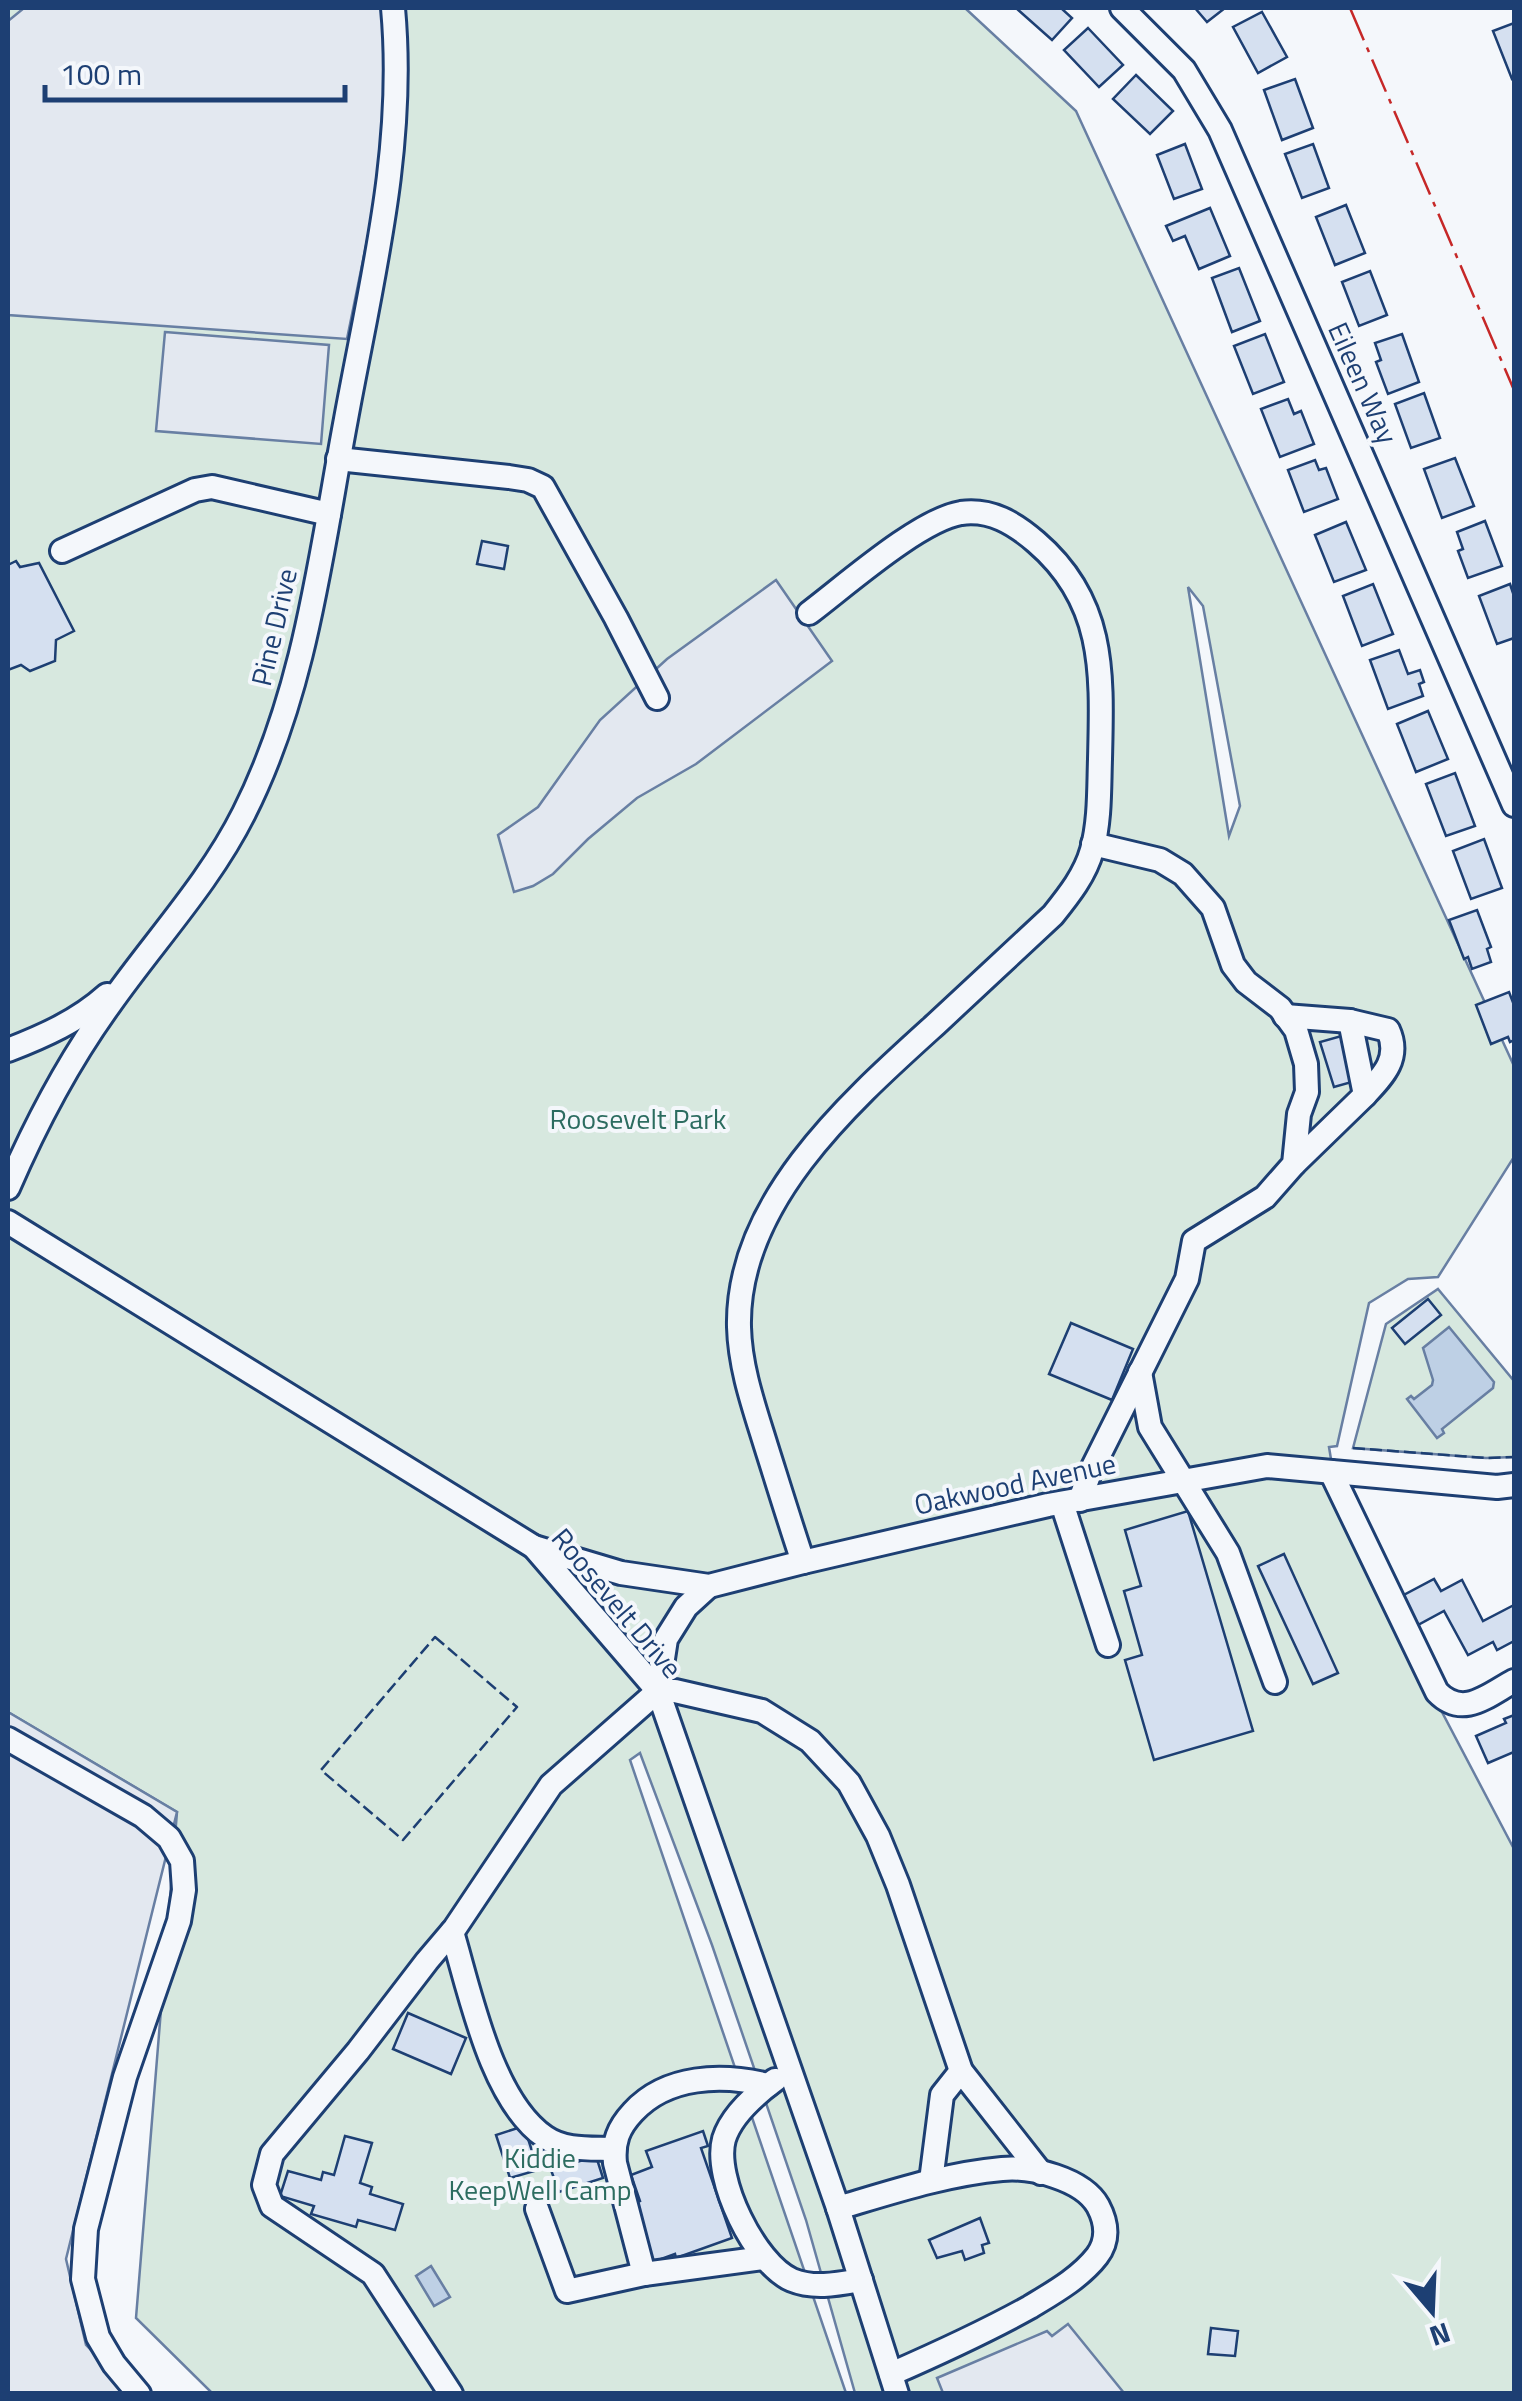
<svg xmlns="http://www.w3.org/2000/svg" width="1522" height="2401" font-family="'Titillium Web',sans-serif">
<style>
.green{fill:#d7e8df;stroke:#687fa3;stroke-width:2.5;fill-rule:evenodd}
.parking{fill:#e3e8f0;stroke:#687fa3;stroke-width:2.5}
.water{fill:#bed0e5;stroke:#687fa3;stroke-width:2.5}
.building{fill:#d5e0f0;stroke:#1d3f73;stroke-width:2.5}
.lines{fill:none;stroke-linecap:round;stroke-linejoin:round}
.minor-casing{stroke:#1d3f73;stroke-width:28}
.minor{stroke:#f4f7fb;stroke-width:22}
.fence{stroke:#1d3f73;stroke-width:2.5;stroke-dasharray:12 5;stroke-linecap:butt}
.power{stroke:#c62828;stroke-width:2.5;stroke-dasharray:35 8 5 8;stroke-linecap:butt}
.labels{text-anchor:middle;stroke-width:8;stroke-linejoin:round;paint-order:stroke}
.street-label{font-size:28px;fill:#1d3f73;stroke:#f4f7fb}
.park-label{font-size:28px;fill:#2c6c60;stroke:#f4f7fb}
</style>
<rect width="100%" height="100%" fill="#f4f7fb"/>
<g class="green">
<path d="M8 8H965L1076 111 1514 1066V1157L1438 1277 1408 1279 1369 1303 1337 1446 1329 1447 1341 1520 1514 1849V2393H855L806 2220 712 1945 640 1753 630 1760 846 2393H212L136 2318 177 1812 8 1712ZM1188 587 1203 606 1240 806 1229 836Z"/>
<path d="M1438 1289 1514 1381V1457L1486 1458 1353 1448 1386 1324Z"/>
</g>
<g class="parking">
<path d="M24 8H383L385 68 384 132 371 221 347 339 8 315V21Z"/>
<path d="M165 332 329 345 321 444 156 431Z"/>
<path d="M776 580 832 661 696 764 637 798 588 839 553 874 533 886 514 892 498 835 538 807 600 720 667 659Z"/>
<path d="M8 1712 177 1812 66 2259 86 2345 133 2393 8 2394Z"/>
<path d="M1068 2324 1124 2393H943L937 2378 1047 2331 1052 2336Z"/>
</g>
<g class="water">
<path d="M1449 1327 1494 1382 1493 1388 1442 1429 1444 1433 1437 1438 1407 1399 1411 1396 1414 1399 1432 1385 1433 1380 1423 1348Z"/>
<path d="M431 2266 450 2297 434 2306 416 2276Z"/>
</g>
<g class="building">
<path d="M1016 8H1061L1072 18 1052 40Z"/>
<path d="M1195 8H1225L1207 22Z"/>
<path d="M1262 12 1287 57 1258 73 1233 27Z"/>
<path d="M1514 23V78L1512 79 1493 31Z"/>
<path d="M1088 28 1123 65 1099 87 1064 50Z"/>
<path d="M1136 75 1173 111 1150 134 1113 99Z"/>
<path d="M1295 79 1313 128 1282 140 1264 90Z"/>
<path d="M1185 144 1202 189 1174 199 1157 155Z"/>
<path d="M1313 144 1329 188 1302 198 1285 154Z"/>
<path d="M1346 205 1365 253 1335 265 1316 217Z"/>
<path d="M1210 208 1230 256 1199 269 1185 236 1173 241 1166 226Z"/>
<path d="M1239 268 1260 321 1232 332 1212 278Z"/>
<path d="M1370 271 1387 315 1359 326 1342 282Z"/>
<path d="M1265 334 1284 382 1253 394 1234 346Z"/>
<path d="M1402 334 1419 382 1388 394 1376 362 1381 360 1375 343Z"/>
<path d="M1424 393 1440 438 1411 448 1395 404Z"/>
<path d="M1288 399 1294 414 1301 411 1314 444 1280 457 1261 409Z"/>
<path d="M1455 458 1474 506 1442 518 1424 469Z"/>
<path d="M1315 460 1319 470 1326 468 1338 499 1304 512 1288 470Z"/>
<path d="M1485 521 1502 566 1468 578 1458 551 1463 549 1457 532Z"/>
<path d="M1346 522 1366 570 1334 582 1315 535Z"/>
<path d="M482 541 508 546 504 569 477 564Z"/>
<path d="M16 561 20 567 39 563 74 631 56 640 55 661 30 671 21 665 8 670V565Z"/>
<path d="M1373 584 1393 634 1362 646 1343 596Z"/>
<path d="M1510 584 1514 596V638L1497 644 1479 596Z"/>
<path d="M1399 650 1408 674 1420 670 1424 682 1419 684 1423 696 1388 709 1370 660Z"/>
<path d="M1428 711 1448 759 1416 772 1397 724Z"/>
<path d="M1455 773 1475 826 1446 836 1426 784Z"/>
<path d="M1484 839 1502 888 1471 899 1453 851Z"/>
<path d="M1477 910 1491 947 1487 949 1491 962 1472 969 1468 957 1464 959 1449 920Z"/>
<path d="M1509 992 1514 1005V1040L1510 1042 1508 1037 1491 1044 1476 1005Z"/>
<path d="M1345 1035 1359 1080 1334 1087 1320 1042Z"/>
<path d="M1428 1299 1441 1315 1405 1344 1392 1328Z"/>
<path d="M1071 1323 1133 1349 1112 1400 1049 1374Z"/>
<path d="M1188 1511 1253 1731 1154 1760 1125 1660 1142 1655 1124 1591 1141 1586 1125 1530Z"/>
<path d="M1284 1554 1338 1673 1313 1684 1258 1566Z"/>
<path d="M1434 1579 1441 1591 1462 1580 1483 1621 1514 1605V1641L1497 1650 1493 1642 1468 1655 1444 1611 1416 1626 1400 1597Z"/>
<path d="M1514 1715V1752L1488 1763 1476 1736 1506 1723 1504 1719Z"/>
<path d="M408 2013 466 2038 451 2074 393 2049Z"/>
<path d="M524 2126 538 2170 510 2178 496 2135Z"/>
<path d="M703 2131 708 2146 701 2148 732 2238 676 2258 675 2254 653 2262 633 2204 640 2201 631 2175 652 2167 646 2151Z"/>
<path d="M345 2136 372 2143 360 2183 372 2187 370 2194 403 2204 395 2230 358 2220 356 2227 311 2214 314 2206 280 2196 288 2171 321 2180 323 2172 334 2175Z"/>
<path d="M596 2156 603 2178 559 2192 551 2170Z"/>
<path d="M980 2218 989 2243 982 2245 984 2253 965 2260 962 2251 937 2258 929 2240Z"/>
<path d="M1211 2328 1238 2331 1235 2356 1208 2354Z"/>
</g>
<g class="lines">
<g class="minor-casing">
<g id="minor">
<path d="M1122 8 1184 70 1220 130 1514 805"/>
<path d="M338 459 509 477 528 480 543 487 616 618 657 698"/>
<path d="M62 551 195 490 212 487 329 514"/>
<path d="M1285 1016 1350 1021 1388 1030C1401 1058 1383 1076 1365 1095"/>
<path d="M8 1050C44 1036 78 1021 107 995"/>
<path d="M1294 1164 1365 1095 1350 1021"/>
<path d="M8 1188C36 1123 68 1062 110 1004 155 940 209 883 244 813 306 690 321 552 346 419 371 282 406 148 393 8"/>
<path d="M8 1222 534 1547 658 1691 838 2208 897 2394"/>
<path d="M1140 1372 1150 1427 1228 1553 1275 1682"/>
<path d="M1331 1472 1437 1692C1463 1719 1488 1695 1514 1681"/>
<path d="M1080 1500 1089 1475 1187 1279 1194 1241 1265 1197 1294 1164 1299 1114 1307 1092 1306 1064 1296 1030 1280 1008 1246 982 1233 965 1213 908 1183 874 1160 860 1093 844"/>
<path d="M1062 1503 1108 1645"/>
<path d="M534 1547 621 1573 709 1586 803 1562 1048 1505 1267 1466 1497 1487 1514 1485"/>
<path d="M803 1562C790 1523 778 1484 766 1446 754 1407 740 1368 739 1327 736 1202 851 1101 936 1024 975 988 1014 951 1053 915 1069 895 1085 875 1092 850 1100 821 1099 789 1100 759 1102 674 1106 602 1036 542 1014 523 991 509 961 513 919 520 845 586 809 613"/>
<path d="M658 1691H675L762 1711 810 1741 849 1783 878 1836 898 1885 961 2071 1041 2173"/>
<path d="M8 1739 143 1816 169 1838 182 1861 184 1890 179 1921 125 2077 86 2229 83 2279 98 2337 114 2364 139 2394"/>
<path d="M452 1932C470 1992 491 2100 545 2137 565 2151 591 2148 614 2149"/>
<path d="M775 2080C756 2094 731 2116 724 2139 713 2178 755 2264 792 2280 814 2289 838 2284 861 2280"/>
<path d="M931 2181 942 2095 961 2071"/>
<path d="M838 2208C892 2192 946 2174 1002 2169 1031 2166 1083 2179 1098 2206 1107 2223 1109 2240 1097 2256 1080 2278 1053 2293 1030 2307 985 2332 939 2353 891 2374"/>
<path d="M537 2209 567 2291 644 2274"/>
<path d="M764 2258 644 2274 615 2163C613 2142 618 2128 633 2112 667 2075 722 2074 768 2085"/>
<path d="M451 2394 373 2274 272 2206 264 2185 272 2154 358 2051 427 1961 455 1928 551 1785 658 1691 666 1639 686 1607 709 1586"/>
</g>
</g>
<use href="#minor" class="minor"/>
<g class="fence">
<path d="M1353 1448 1486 1458 1514 1457"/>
<path d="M435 1637 517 1707 403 1840 321 1770Z"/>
</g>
<path class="power" d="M1350 8 1514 390"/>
</g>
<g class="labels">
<g class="street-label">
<text transform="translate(1363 383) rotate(66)" y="10">Eileen Way</text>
<text transform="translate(274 627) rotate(-77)" y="10">Pine Drive</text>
<text transform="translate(1015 1484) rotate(-12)" y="10">Oakwood Avenue</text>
<text transform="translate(617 1603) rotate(50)" y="10">Roosevelt Drive</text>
</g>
<g class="park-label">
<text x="638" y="1129">Roosevelt Park</text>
<text x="540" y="2168">Kiddie<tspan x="540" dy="32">KeepWell Camp</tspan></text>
</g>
</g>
<rect width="1522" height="2401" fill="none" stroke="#1d3f73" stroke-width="20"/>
<g transform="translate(1432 2311) rotate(161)" stroke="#f4f7fb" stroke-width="8" paint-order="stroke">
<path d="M0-8L18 38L0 25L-18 38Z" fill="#1d3f73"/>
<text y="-15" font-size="28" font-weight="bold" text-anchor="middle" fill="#1d3f73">N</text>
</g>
<path d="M45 85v15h300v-15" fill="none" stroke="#1d3f73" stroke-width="5"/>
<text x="60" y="85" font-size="30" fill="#1d3f73" stroke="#f4f7fb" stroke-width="8" paint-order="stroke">100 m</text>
</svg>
